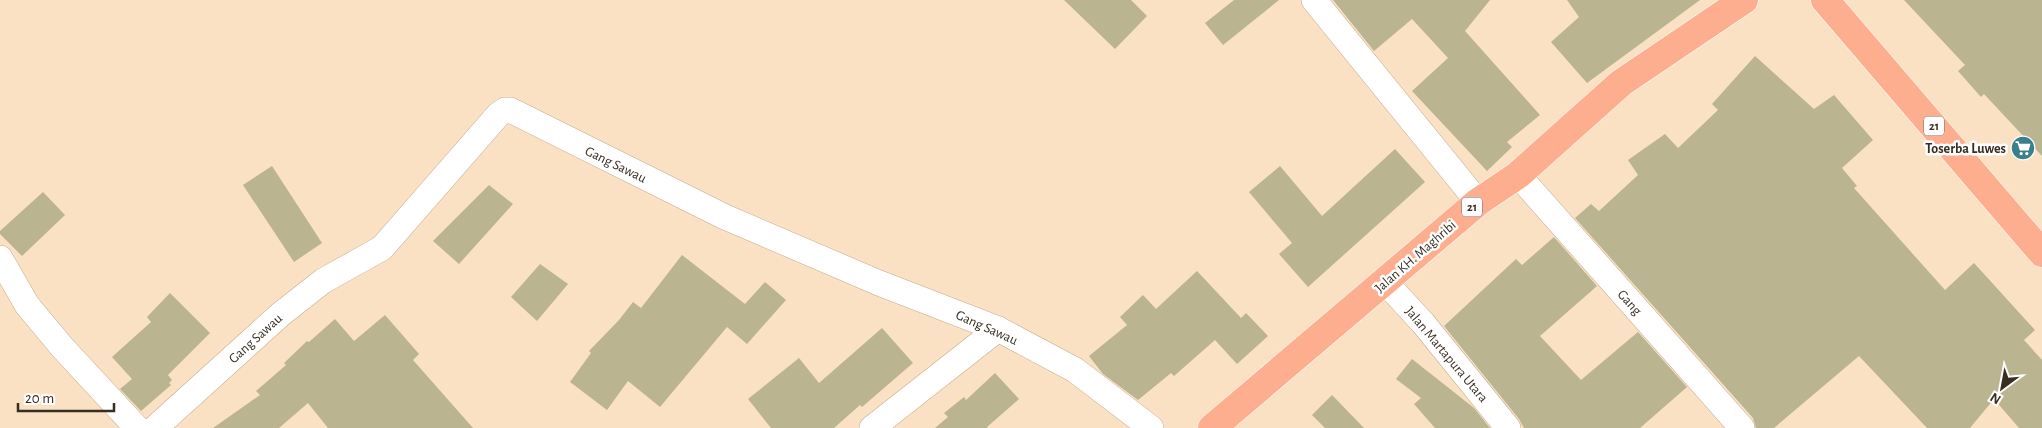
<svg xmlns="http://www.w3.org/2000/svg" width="2042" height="428" font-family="'Alegreya Sans',sans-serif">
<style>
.building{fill:#bab491}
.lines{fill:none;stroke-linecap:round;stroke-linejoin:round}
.street-casing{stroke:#c4ac8f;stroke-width:26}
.highway-casing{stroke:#fff;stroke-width:29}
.street{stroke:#fff;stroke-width:25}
.highway{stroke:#fdae8e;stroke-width:28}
.labels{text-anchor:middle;stroke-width:5;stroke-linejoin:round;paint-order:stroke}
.shield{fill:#fff;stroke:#736c64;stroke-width:1}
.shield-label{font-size:12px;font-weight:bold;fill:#372d21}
.poi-label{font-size:14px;font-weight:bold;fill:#372d21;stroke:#fff;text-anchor:end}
.street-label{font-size:14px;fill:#372d21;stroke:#fff}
</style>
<rect width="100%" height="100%" fill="#fbe1c3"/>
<g class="building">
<path d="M1064 0H1131L1147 16 1115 49Z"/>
<path d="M1234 0H1279L1223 45 1205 23Z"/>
<path d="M1333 0H1490L1465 31 1540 115 1507 142 1512 147 1487 171 1412 91 1448 58 1412 19 1374 51Z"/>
<path d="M1567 0H1700L1587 83 1551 42 1579 17Z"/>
<path d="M1904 0H2042V156L1984 94 1981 97 1958 71 1965 65Z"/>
<path d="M1755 56 1814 109 1834 95 1873 140 1842 168 1857 186 1854 188 1945 290 1974 263 2035 330 2024 340 2042 360V428H2019L1994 399 1970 428H1927L1859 356 1774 428H1756L1753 418 1575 218 1591 204 1599 211 1638 175 1628 160 1665 134 1678 148 1718 110 1712 104Z"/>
<path d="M1395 149 1425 182 1308 287 1279 254 1292 243 1249 192 1280 166 1322 216Z"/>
<path d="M272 166 322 243 294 262 243 185Z"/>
<path d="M489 185 513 204 459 264 433 241Z"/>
<path d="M43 192 65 215 22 256 0 234V231Z"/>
<path d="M1554 237 1597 286 1540 336 1581 380 1638 332 1687 387 1640 428H1524L1519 419 1444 326 1516 259 1522 265Z"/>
<path d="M682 255 745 304 765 282 786 300 747 344 727 327 660 407 628 381 607 410 570 382 591 353 589 351 619 320 633 302 641 308Z"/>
<path d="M540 264 568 284 537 321 511 297Z"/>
<path d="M1197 271 1241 318 1246 313 1268 336 1237 364 1215 340 1174 376 1171 373 1138 400 1103 374 1089 356 1127 325 1120 317 1143 295 1156 309Z"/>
<path d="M170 293 210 333 168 375 172 380 169 383 171 385 141 411 120 389 132 379 112 357 151 322 147 317Z"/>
<path d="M385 315 419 354 413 360 473 428H328L308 403 279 428H213L260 395 256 391 286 365 284 363 307 341 309 342 335 319 354 341Z"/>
<path d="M882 328 913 363 862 407 860 405 834 428H771L748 399 799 358 819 383Z"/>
<path d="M1412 359 1474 408 1490 428H1435L1414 404 1421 398 1396 379Z"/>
<path d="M995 373 1019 399 987 427 988 428H935L948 417 944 413 964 397 966 400Z"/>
<path d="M1332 395 1364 428H1325L1312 415Z"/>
</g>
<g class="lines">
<g class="street-casing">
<g id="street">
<path d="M1314 0 1478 202"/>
<path d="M1518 175 1742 428"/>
<path d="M0 258 27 305 62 347 137 428"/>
<path d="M1385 282 1423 323 1508 428"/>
<path d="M155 428 281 314 323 281 382 248 498 115 505 110H510L725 217 879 283 998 329 1075 370 1151 428"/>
<path d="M872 428 998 329"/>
</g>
</g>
<g class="highway-casing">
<g id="highway">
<path d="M1825 0 2042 253"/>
<path d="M1212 428 1478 202 1518 175 1621 83 1744 0"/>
</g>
</g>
<use href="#street" class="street"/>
<use href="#highway" class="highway"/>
</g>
<defs>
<g id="supermarket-disc" transform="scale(1.25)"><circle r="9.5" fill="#3a7f8c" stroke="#fff"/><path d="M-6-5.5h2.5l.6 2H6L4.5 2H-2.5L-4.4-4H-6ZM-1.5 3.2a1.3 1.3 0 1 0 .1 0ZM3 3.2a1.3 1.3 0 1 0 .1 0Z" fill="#fff"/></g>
</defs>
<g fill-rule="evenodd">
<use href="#supermarket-disc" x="2023" y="148"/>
</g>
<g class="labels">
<g class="shield">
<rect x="1924" y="116.5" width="20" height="19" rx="4"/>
<rect x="1462" y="197.5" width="20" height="19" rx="4"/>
</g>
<g class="shield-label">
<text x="1934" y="130">21</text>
<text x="1472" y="211">21</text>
</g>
<g class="poi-label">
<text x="2006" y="153">Toserba Luwes</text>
</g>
<g class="street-label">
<text transform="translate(616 164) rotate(26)" y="5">Gang Sawau</text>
<text transform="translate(1415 256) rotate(-41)" y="5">Jalan KH. Maghribi</text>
<text transform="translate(1630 302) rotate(48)" y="5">Gang</text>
<text transform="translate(987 327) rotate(24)" y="5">Gang Sawau</text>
<text transform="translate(255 338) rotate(-42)" y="5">Gang Sawau</text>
<text transform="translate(1447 354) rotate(50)" y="5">Jalan Martapura Utara</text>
</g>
</g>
<g transform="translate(2002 388) rotate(212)" stroke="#ffffff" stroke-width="4" paint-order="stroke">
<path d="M0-4L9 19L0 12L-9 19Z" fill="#372d21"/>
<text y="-8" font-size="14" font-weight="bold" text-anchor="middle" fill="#372d21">N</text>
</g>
<path d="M18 403v8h96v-8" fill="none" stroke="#372d21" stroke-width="2.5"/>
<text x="25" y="403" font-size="15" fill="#372d21" stroke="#ffffff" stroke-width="4" paint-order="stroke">20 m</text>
</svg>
